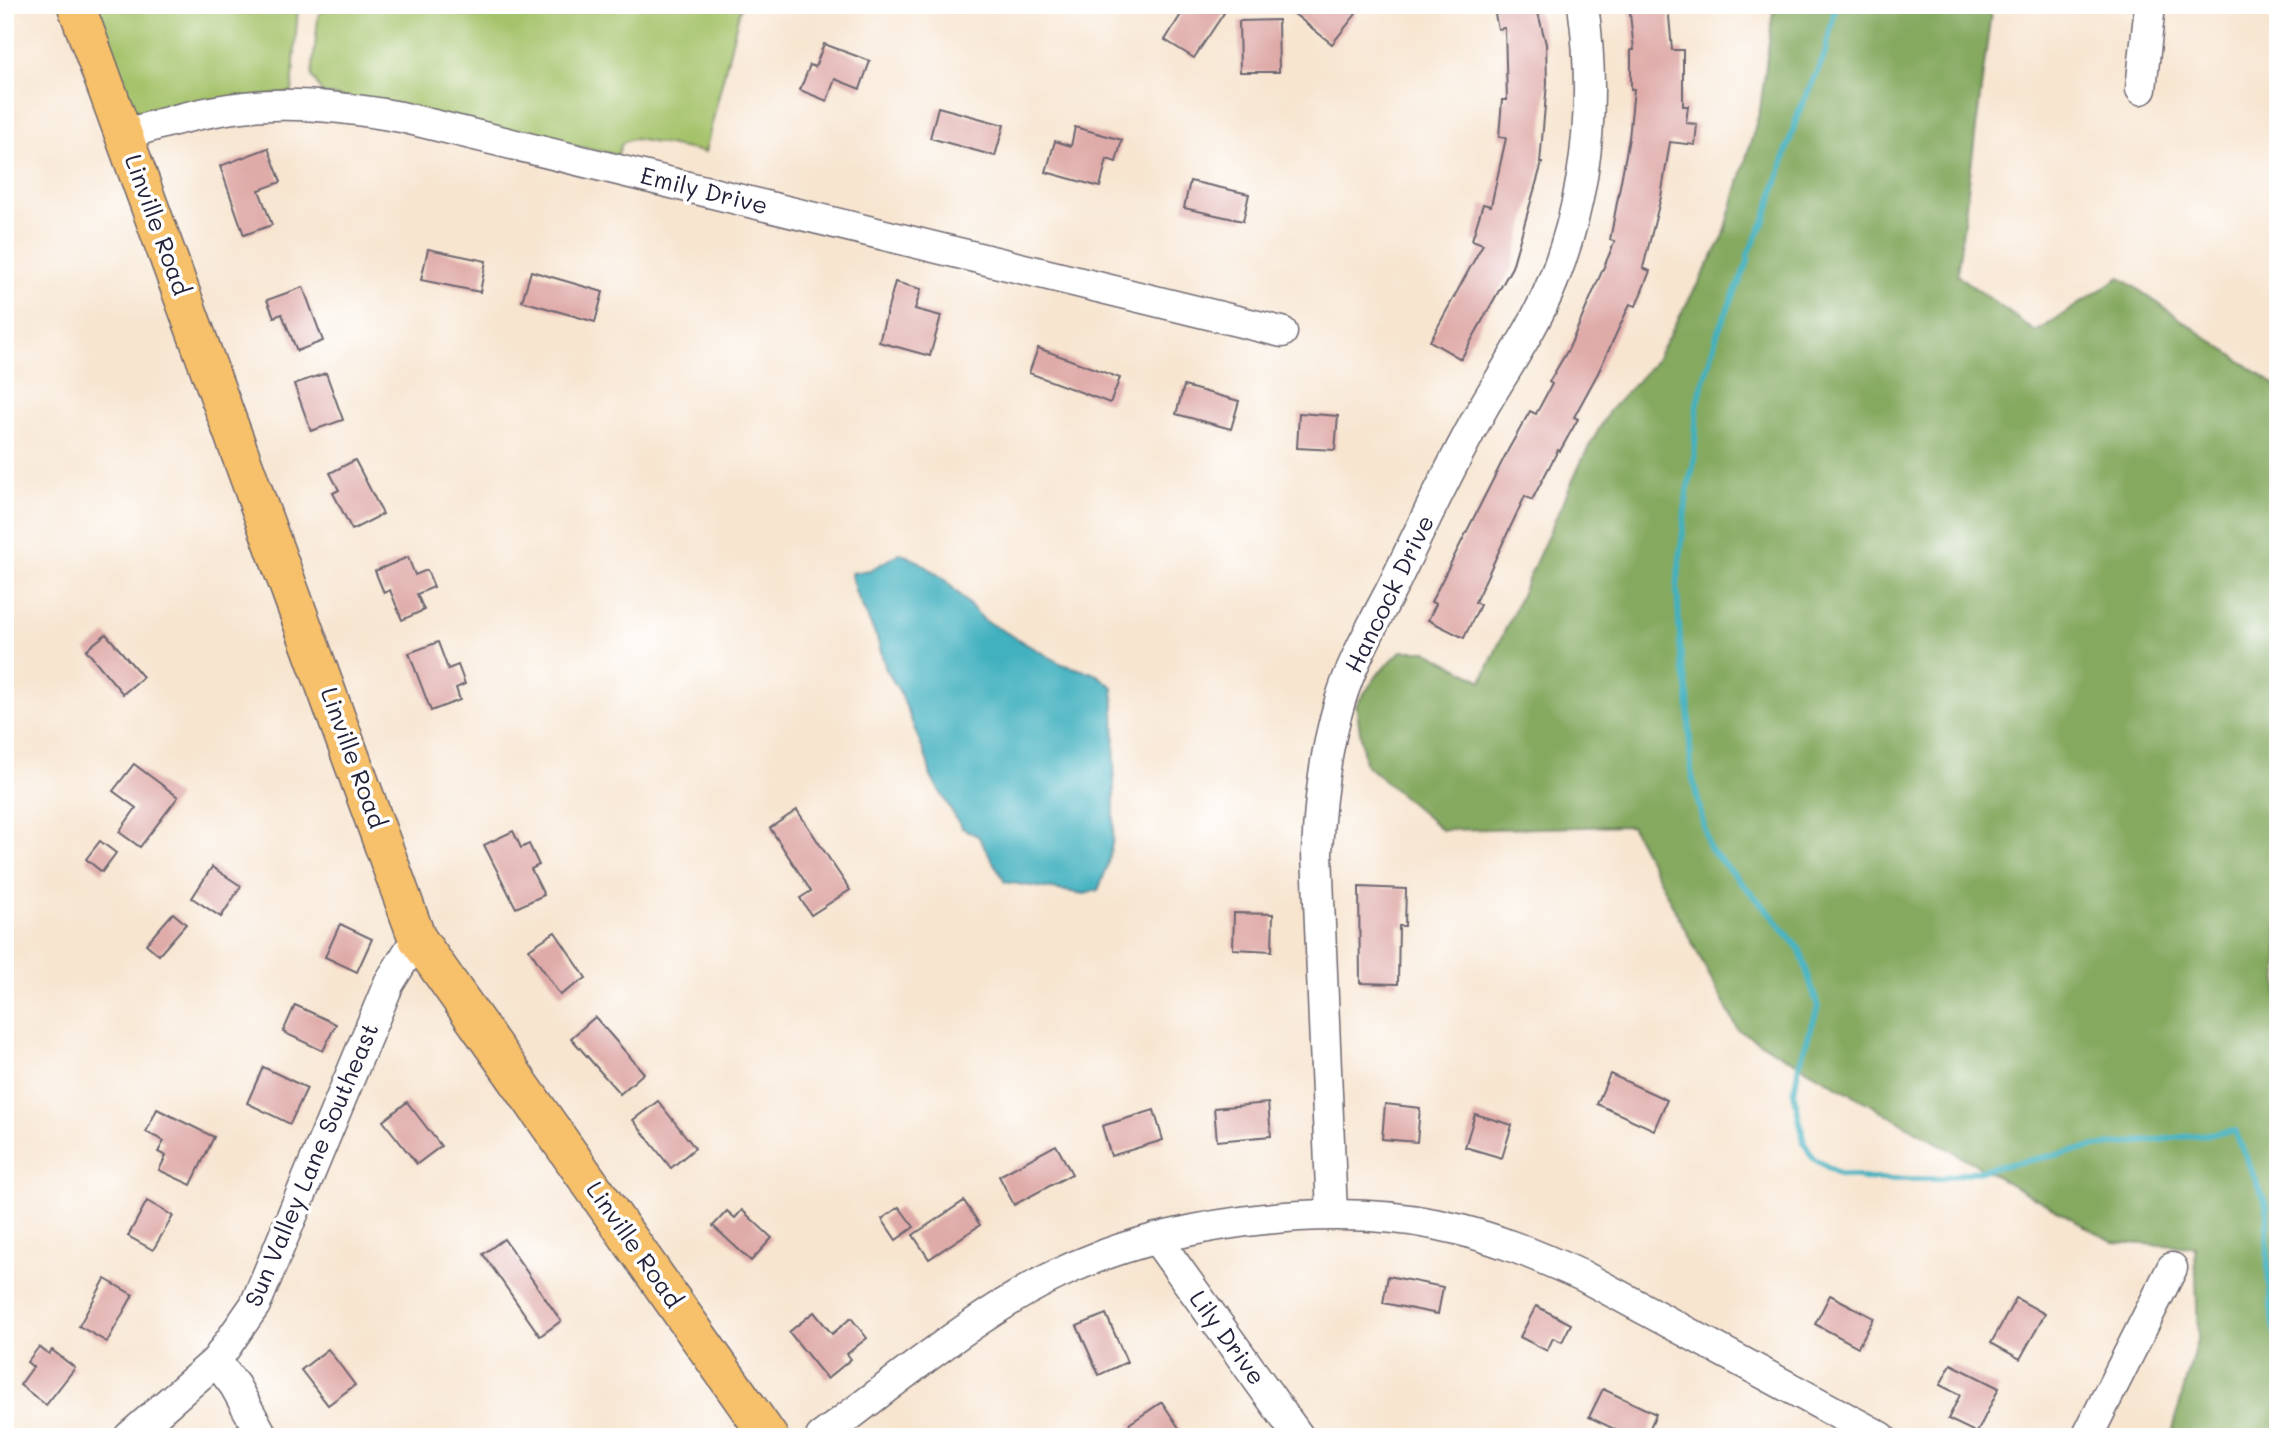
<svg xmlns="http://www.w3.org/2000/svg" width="2283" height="1442" font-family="Mali,sans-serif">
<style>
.green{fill:#a5c36b;stroke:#647253;stroke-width:2}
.forest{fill:#84a95f;stroke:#53664d;stroke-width:2}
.water{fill:#43b1bf;stroke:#326a7d;stroke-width:2}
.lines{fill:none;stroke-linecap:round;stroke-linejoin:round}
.stream{stroke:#43b1bf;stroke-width:6}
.building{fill:#dfaba9}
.minor-casing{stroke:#6d666f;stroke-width:33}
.major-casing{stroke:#6d666f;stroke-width:40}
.minor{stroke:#fff;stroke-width:30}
.major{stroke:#f7c06b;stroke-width:37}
.labels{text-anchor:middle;stroke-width:7;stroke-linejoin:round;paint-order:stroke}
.street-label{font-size:24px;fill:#22223b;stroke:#fff}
</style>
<rect width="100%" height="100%" fill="#fff"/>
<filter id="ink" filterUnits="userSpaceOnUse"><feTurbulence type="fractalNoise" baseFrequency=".0143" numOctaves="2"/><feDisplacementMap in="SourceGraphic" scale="14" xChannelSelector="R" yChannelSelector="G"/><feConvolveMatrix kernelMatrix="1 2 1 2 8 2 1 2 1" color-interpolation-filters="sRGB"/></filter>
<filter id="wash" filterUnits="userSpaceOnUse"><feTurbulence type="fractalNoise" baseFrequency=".00686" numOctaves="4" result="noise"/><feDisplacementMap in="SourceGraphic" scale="28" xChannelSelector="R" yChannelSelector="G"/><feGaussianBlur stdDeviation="1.57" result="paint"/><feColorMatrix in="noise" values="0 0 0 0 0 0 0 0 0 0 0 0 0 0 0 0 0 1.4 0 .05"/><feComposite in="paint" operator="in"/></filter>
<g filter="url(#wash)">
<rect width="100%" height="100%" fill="#f7e5d0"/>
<g class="green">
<path d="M86 5H298L292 92 136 114 125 107Z"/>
<path d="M334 5H741L705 152 635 139C623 140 620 144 618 155L322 93 312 76 318 18 321 12Z"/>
</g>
<path class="forest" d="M1774 5H1992L1957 275 2036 332 2120 277 2278 387V1437H2171L2198 1336 2195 1247 2113 1242 1738 1030 1631 826 1442 830 1365 764 1356 705 1379 673 1401 651H1426L1482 681 1583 458 1609 411 1654 363 1723 238 1760 110Z"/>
<path class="water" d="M900 553 920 562 945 580 984 620 1062 664 1096 674 1113 687C1115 721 1115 750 1114 784 1114 826 1116 850 1098 890L1085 894 1005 882 978 836 962 828 931 777 928 763 901 694 886 669 877 638 855 591 851 573 870 570Z"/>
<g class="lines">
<path class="stream" d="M1836 5 1824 57 1799 111 1765 220 1748 254V262L1718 331 1697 404 1694 462 1687 492 1677 587 1681 657 1688 694 1691 771 1709 848 1769 912 1800 950 1818 1007 1799 1065 1794 1092 1804 1143 1813 1158 1839 1174 1870 1179H1937L2095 1147 2235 1131 2267 1207 2268 1272 2273 1325 2278 1343"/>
</g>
<g id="blocks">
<g class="building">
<path d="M1187 5H1212L1224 13 1194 58 1165 40Z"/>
<path d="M1283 5H1345L1356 14 1332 44Z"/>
<path d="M1493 5H1536L1546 44 1547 83 1540 163H1542L1512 267 1461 359 1430 341 1483 244 1472 240 1483 204 1491 206 1506 138 1499 137 1502 100H1507L1505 28 1498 29Z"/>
<path d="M1629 5H1668L1672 50H1683V106H1688L1686 123 1697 124 1695 145 1670 142 1661 197 1643 268 1650 271 1636 306 1630 304 1598 373 1574 417 1578 419 1560 451 1558 450 1532 500 1525 496 1475 602 1480 605 1464 638 1428 620 1436 604 1431 602 1508 450 1530 411 1536 414 1552 384 1549 382 1569 348 1615 241 1610 240 1629 138 1634 89H1631V50H1634Z"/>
<path d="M1278 20 1279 72H1240L1239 21Z"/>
<path d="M824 44 870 61 860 89 835 79 827 101 800 90 810 65 815 67Z"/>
<path d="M938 107 1004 125 995 156 930 138Z"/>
<path d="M1075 127 1122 140 1116 162 1107 159 1100 187 1046 172 1055 141 1071 146Z"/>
<path d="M268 148 281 182 259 190 272 225 244 235 220 166Z"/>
<path d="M1190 181 1249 194 1243 221 1184 208Z"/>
<path d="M428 249 486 261 480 292 421 280Z"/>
<path d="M531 271 603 292 595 322 522 301Z"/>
<path d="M895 282 921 289 915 309 941 316 930 356 879 342Z"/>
<path d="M303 287 323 341 297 351 282 314 274 317 267 300Z"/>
<path d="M1038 348 1120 378 1110 403 1029 373Z"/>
<path d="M326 373 343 420 311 431 294 384Z"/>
<path d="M1184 386 1239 401 1231 429 1176 414Z"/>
<path d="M1299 413 1338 416 1335 450 1297 448Z"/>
<path d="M355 460 383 514 352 530 333 493 339 490 330 473Z"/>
<path d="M408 557 415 575 427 570 434 587 417 594 424 610 402 620 390 590 384 593 375 571Z"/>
<path d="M106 634 143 677 123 694 86 650Z"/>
<path d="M438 642 448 669 458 665 465 684 456 688 460 700 431 711 409 653Z"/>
<path d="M134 764 178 797 140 847 119 832 136 808 113 791Z"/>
<path d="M797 810 850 890 811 915 800 898 811 891 770 828Z"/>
<path d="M513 831 521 848 529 844 539 865 531 869 544 895 516 908 484 845Z"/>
<path d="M100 841 116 853 102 872 86 859Z"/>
<path d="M212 867 241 886 221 917 192 898Z"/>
<path d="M1359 887 1406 889 1405 926H1399L1398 984 1360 983Z"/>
<path d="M173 913 186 924 159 955 146 944Z"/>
<path d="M1234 913 1273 914 1272 951 1233 949Z"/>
<path d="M340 924 372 939 357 972 325 957Z"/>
<path d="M555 932 586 978 560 995 529 949Z"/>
<path d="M295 1005 336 1024 323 1051 283 1032Z"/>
<path d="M595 1017 644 1073 620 1094 571 1038Z"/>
<path d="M263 1067 307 1088 290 1124 247 1103Z"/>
<path d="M1610 1074 1667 1100 1654 1130 1597 1104Z"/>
<path d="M658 1101 695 1148 671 1168 633 1120Z"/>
<path d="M407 1102 441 1146 417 1164 383 1121Z"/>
<path d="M1268 1103 1271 1136 1217 1141 1214 1108Z"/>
<path d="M1385 1104 1420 1108 1417 1142 1382 1139Z"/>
<path d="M157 1109 214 1137 191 1185 159 1170 166 1156 158 1152 164 1141 146 1132Z"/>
<path d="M1154 1110 1163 1140 1111 1156 1102 1126Z"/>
<path d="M1475 1114 1512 1125 1502 1158 1465 1147Z"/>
<path d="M1056 1145 1072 1174 1014 1205 999 1176Z"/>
<path d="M147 1201 173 1216 153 1250 128 1236Z"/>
<path d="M964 1201 980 1225 929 1259 913 1235Z"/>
<path d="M899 1207 914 1227 896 1240 882 1219Z"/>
<path d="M742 1210 772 1238 751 1261 713 1226 727 1211 735 1218Z"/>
<path d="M504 1239 561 1321 540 1336 483 1254Z"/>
<path d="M1388 1276 1443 1287 1438 1314 1383 1303Z"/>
<path d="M105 1279 133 1295 107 1342 79 1326Z"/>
<path d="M1830 1295 1874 1318 1858 1347 1815 1324Z"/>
<path d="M2016 1298 2045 1314 2020 1359 1991 1343Z"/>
<path d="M1536 1306 1571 1324 1562 1342 1553 1338 1547 1351 1520 1337Z"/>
<path d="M814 1312 832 1334 851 1318 867 1338 847 1354 851 1359 827 1379 789 1332Z"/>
<path d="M1106 1314 1127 1362 1099 1375 1077 1326Z"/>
<path d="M39 1347 49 1354 52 1350 75 1368 46 1405 20 1385 33 1367 27 1362Z"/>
<path d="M328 1349 355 1385 328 1405 301 1370Z"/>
<path d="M1951 1364 1999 1388 1977 1433 1948 1419 1960 1395 1940 1385Z"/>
<path d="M1603 1389 1656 1414 1646 1437H1631L1589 1417Z"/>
<path d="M1162 1402 1185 1437H1137L1129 1424Z"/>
</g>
</g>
</g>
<g filter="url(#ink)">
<use href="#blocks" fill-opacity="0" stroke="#6d666f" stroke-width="2"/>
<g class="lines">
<g class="minor-casing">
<g id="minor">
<path d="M2141 89 2150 5"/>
<path d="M124 135C230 100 292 97 401 117L1282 332"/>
<path d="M1332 1214 1317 853C1319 801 1325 751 1340 701 1352 661 1374 623 1393 586 1422 525 1451 465 1484 406 1508 365 1535 326 1553 281 1588 193 1596 98 1583 5"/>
<path d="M1156 1238 1299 1437"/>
<path d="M216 1361 235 1386 263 1437"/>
<path d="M129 1437 216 1361 255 1305 389 983 417 938"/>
<path d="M821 1437C893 1384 977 1313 1056 1275 1161 1223 1324 1201 1439 1225 1489 1235 1536 1255 1583 1276L1881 1437"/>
<path d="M2087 1437 2172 1268"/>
</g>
</g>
<g class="major-casing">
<path id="major" d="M76 5 417 938 769 1437"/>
</g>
<use href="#minor" class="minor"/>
<use href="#major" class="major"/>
</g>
</g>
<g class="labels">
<g class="street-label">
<text transform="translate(704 191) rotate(14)" y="8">Emily Drive</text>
<text transform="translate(157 225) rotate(70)" y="8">Linville Road</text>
<text transform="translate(1390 594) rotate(-64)" y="8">Hancock Drive</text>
<text transform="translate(353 758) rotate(70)" y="8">Linville Road</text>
<text transform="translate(312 1165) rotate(-67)" y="8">Sun Valley Lane Southeast</text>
<text transform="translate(634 1245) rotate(55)" y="8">Linville Road</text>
<text transform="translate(1227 1338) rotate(54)" y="8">Lily Drive</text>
</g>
</g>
<rect width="2283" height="1442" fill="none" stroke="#fff" stroke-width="28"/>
</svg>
